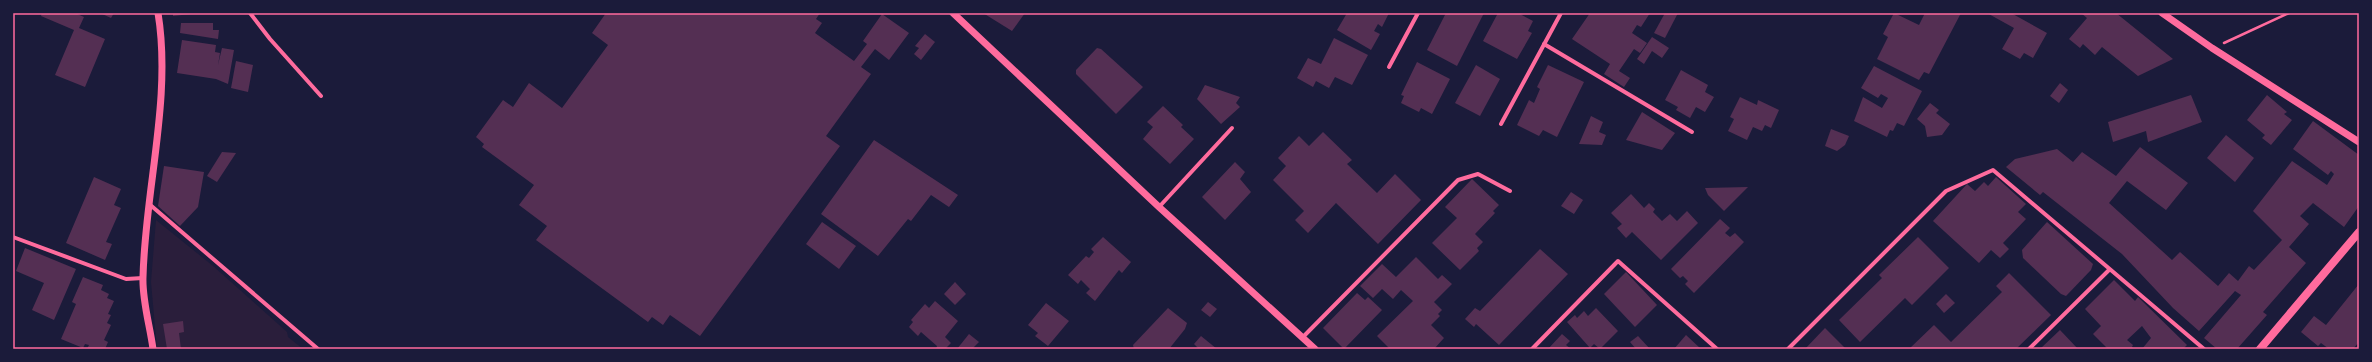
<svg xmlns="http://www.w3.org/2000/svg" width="2372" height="362" font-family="Arial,sans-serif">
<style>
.green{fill:#2a1e3b}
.building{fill:#542f53}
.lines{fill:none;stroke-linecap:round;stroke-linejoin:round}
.path{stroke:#ff6b9d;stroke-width:2.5}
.minor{stroke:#ff6b9d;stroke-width:4}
.tertiary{stroke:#ff6b9d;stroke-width:7}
.secondary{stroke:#ff6b9d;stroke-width:8}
.neatline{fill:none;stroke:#ff6b9d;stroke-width:1.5}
</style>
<rect width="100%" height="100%" fill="#1b1b3a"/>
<path class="green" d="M156 220 213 266 287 332 288 337 303 349H157L151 282Z"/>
<g class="building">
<path d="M42 13H75L84 17 79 28 105 39 85 87 55 75 74 30 41 16Z"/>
<path d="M100 13H114L111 18Z"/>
<path d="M173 13H191V14L173 16Z"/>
<path d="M606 13H820L816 19 822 23 815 33 854 61 867 44 863 41 882 14 909 33 889 60 875 49 861 67 871 74 826 136 840 146 700 336 670 315 663 325 652 317 648 322 536 240 547 226 519 205 534 185 482 147 484 144 476 137 503 100 513 107 529 83 562 108 608 45 592 33Z"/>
<path d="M983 13H1025L1012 31Z"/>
<path d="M1347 13H1389L1382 27 1378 24 1374 31 1380 34 1371 50 1337 30Z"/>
<path d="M1446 13H1484L1457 66 1427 50Z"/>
<path d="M1498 13H1518L1533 21 1528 31 1532 33 1517 59 1483 41Z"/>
<path d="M1590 13H1650L1641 27 1637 25 1632 33 1647 43 1640 53 1634 49 1619 71 1630 78 1624 87 1604 74 1610 64 1572 39Z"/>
<path d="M1665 13H1678L1665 38 1654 33Z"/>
<path d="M1894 13 1919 25 1925 13H1961L1929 74 1924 72 1919 80 1877 59 1888 37 1883 34Z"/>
<path d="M1987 13H2011L2047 33 2033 58 2024 53 2020 59 2002 49 2014 28Z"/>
<path d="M2081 13H2116L2173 59 2138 76 2102 47 2095 55 2083 44 2080 48 2069 39 2087 18Z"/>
<path d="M181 23H213V30H219L218 39 180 33Z"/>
<path d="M925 34 935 42 921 60 914 54 919 48 915 46Z"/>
<path d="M1652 37 1669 48 1662 58 1652 51 1644 64 1637 59Z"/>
<path d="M1334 38 1368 55 1352 85 1335 77 1329 88 1316 81 1313 87 1297 78 1308 58 1321 64Z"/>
<path d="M182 40 216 45 215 52 220 53 218 65 222 48 234 50 228 84 216 79 177 73Z"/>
<path d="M1097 48 1101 49 1143 87 1116 114 1076 74V70Z"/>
<path d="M236 61 253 65 248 92 231 88Z"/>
<path d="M1417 62 1450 79 1432 114 1421 108 1419 112 1401 103 1404 96 1401 95Z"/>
<path d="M1476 65 1500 79 1480 116 1455 103Z"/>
<path d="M1548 65 1584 82 1557 137 1543 130 1539 136 1517 125 1529 100 1534 103 1540 89 1537 87Z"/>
<path d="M1874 66 1922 91 1904 126 1897 123 1893 131 1890 130 1887 137 1854 121 1863 97 1882 108 1888 98 1881 94 1878 98 1861 88Z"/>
<path d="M1681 70 1708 85 1705 92 1714 97 1705 112 1696 107 1690 118 1676 110 1678 107 1665 100Z"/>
<path d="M2060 83 2068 90 2059 103 2050 96Z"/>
<path d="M1205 85 1240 97 1236 103 1240 107 1221 124 1197 99Z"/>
<path d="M2191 95 2202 122 2148 142 2146 131 2113 142 2108 122Z"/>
<path d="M2267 95 2287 112 2284 114 2292 120 2271 145 2262 138 2265 135 2247 120Z"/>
<path d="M1740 97 1757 105 1758 100 1779 110 1771 128 1765 125 1762 131 1753 127 1747 140 1728 131 1734 119 1730 117Z"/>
<path d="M1930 103 1939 110 1936 113 1950 124 1942 135 1927 137 1925 126 1917 119Z"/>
<path d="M1163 106 1183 125 1181 127 1194 139 1170 164 1143 139 1153 127 1147 122Z"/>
<path d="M1642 112 1675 133 1662 150 1626 140Z"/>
<path d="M1591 116 1603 122 1599 132 1606 135 1602 145 1579 144Z"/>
<path d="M2313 121 2359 155V206L2344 227 2313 203 2300 216 2309 224 2289 247 2306 263 2263 312 2267 315 2237 349H2217L2204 338 2241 295 2235 291 2199 331 2173 308 2122 254 2043 192 2040 195 2006 167 2015 159 2057 149 2073 162 2082 152 2116 176 2140 147 2188 183 2166 210 2127 181 2109 203 2172 260 2180 252 2218 286 2229 273 2238 281 2249 266 2254 270 2282 240 2253 211 2292 161 2327 185 2334 174 2331 171 2328 175 2293 149Z"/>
<path d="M1831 129 1849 136 1845 145 1837 151 1825 146Z"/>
<path d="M1323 132 1352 160 1347 164 1377 193 1395 174 1421 200 1378 244 1336 203 1308 233 1295 220 1304 211 1273 180 1286 166 1278 158 1299 136 1309 146Z"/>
<path d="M2226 135 2254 158 2235 182 2207 158Z"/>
<path d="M874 140 958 195 949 207 931 195 911 221 908 219 878 256 821 214Z"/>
<path d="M222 152 236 153 217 182 207 176Z"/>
<path d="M1235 162 1245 172 1240 179 1251 192 1225 220 1202 197Z"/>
<path d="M164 166 204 172 198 207 180 226 158 206Z"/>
<path d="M94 177 121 189 114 205 121 208 106 242 112 244 105 260 66 243Z"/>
<path d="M1996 177 2026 204 2018 212 2026 219 2003 243 2009 249 2000 258 1991 250 1979 263 1933 221 1967 184 1975 191 1984 182 1988 186Z"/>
<path d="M1472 179 1499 205 1493 211 1495 213 1475 234 1483 242 1477 248 1479 251 1460 270 1432 243 1457 218 1445 207Z"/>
<path d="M1748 187 1724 211 1708 195 1705 188Z"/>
<path d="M1571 192 1583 200 1574 214 1561 206Z"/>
<path d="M1631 194 1644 208 1649 203 1655 209 1653 212 1662 221 1670 214 1677 221 1687 211 1698 223 1661 260 1632 232 1626 238 1617 228 1622 224 1611 213Z"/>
<path d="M1720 219 1730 228 1725 233 1730 237 1735 233 1744 242 1694 293 1685 284 1688 281 1683 276 1680 278 1671 269Z"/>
<path d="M822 222 856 246 839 269 806 244Z"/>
<path d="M2047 222 2093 264 2091 270 2066 296 2061 294 2023 258 2022 250Z"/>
<path d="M1103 237 1131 262 1122 273 1119 270 1095 301 1086 293 1090 289 1081 280 1078 284 1068 275 1086 256 1089 258 1094 252 1091 249Z"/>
<path d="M1918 237 1949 268 1912 305 1905 298 1860 342 1839 320 1882 278 1879 275Z"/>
<path d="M25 248 76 269 54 320 32 310 44 283 16 271Z"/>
<path d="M1540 249 1568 274 1499 345 1476 324 1474 327 1465 319 1475 308 1480 311Z"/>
<path d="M1416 257 1438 279 1442 275 1452 284 1434 302 1442 310 1438 314 1440 316 1431 325 1444 338 1434 349H1390L1377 336 1413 301 1401 290 1393 299 1382 289 1373 298 1360 286 1382 264 1396 277Z"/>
<path d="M1626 272 1657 305 1635 327 1604 294Z"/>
<path d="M2009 273 2051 315 2016 349H1909L1934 325 1951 342 2002 292 1996 286Z"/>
<path d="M83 277 103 285 101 290 109 294 107 298 114 301 108 314 111 315 107 323 111 325 104 340 108 342 105 349H87L89 345 85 344 83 348 61 339 76 304 72 302Z"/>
<path d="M2114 280 2135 301 2138 297 2187 345 2183 349H2142L2151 338 2142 326 2127 340 2133 345 2132 347 2134 349H2108L2093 334 2101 326 2085 309Z"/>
<path d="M955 282 966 294 955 305 944 294Z"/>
<path d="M2359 284V342L2353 349H2329L2321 343 2318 346 2301 332 2314 316 2326 325Z"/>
<path d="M1357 293 1365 300 1368 297 1382 310 1344 349 1323 328Z"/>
<path d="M1946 294 1955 303 1944 313 1936 304Z"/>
<path d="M935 301 958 321 945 337 951 343 945 349H936L937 346 921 332 918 336 909 327 913 322 911 320 925 304 929 308Z"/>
<path d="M1208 302 1217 309 1210 317 1201 310Z"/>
<path d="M1046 303 1069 321 1048 346 1035 336 1038 333 1028 325Z"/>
<path d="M1168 308 1187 323 1185 329 1169 349H1134L1133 345Z"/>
<path d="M1596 308 1618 331 1600 349 1594 344 1590 348 1567 322 1575 315 1577 318 1584 311 1588 316Z"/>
<path d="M183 321 184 332 179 333 181 349H167L163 324Z"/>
<path d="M1825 328 1846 349H1805Z"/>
<path d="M2060 330 2078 349H2040Z"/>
<path d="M969 334 979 342 972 349H957Z"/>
<path d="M1562 334 1570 341 1566 345 1571 349H1548Z"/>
<path d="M1686 335 1701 349H1674Z"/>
<path d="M1201 336 1217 349H1199L1194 344Z"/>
<path d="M1638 336 1650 349H1636L1630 342Z"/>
</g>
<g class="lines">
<path class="path" d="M2224 43 2289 13"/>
<g class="minor">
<path d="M250 13 270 39 321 96"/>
<path d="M1544 44 1692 132"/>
<path d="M1389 67 1418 13"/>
<path d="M1501 124 1561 13"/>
<path d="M148 203 318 349"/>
<path d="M1159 207 1232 128"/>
<path d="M13 237 126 279 143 278"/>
<path d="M1302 338 1458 180 1478 174 1510 191"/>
<path d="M1532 349 1618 261 1717 349"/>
<path d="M1788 349 1946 191 1993 170 2204 349"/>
<path d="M2029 349 2109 270"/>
</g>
<g class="tertiary">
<path d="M953 13 1159 207 1315 349"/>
<path d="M2162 13 2212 48 2359 142"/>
<path d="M153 349C150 326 142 300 143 277 145 190 172 98 158 13"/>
</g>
<path class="secondary" d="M2260 349 2359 232"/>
</g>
<rect width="2372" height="362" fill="none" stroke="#1b1b3a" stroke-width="28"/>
<rect x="14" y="14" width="2344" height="334" class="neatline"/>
</svg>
